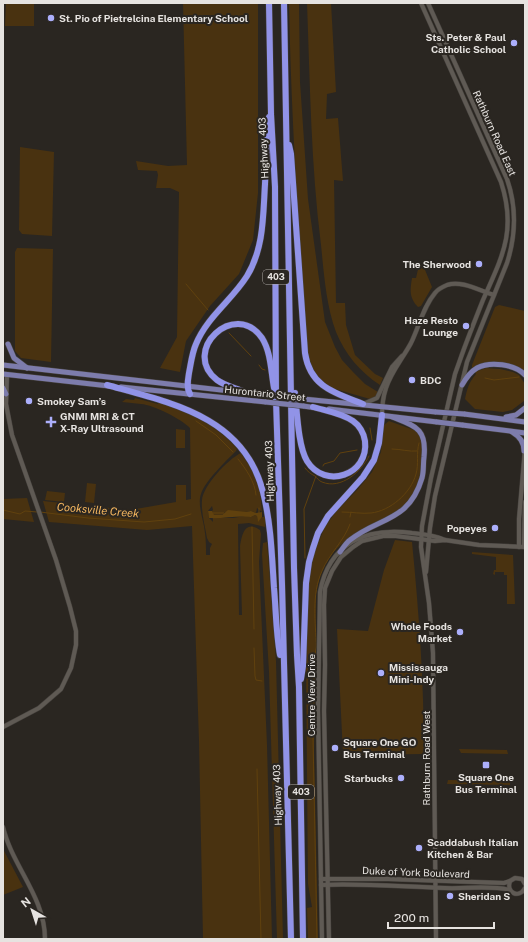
<svg xmlns="http://www.w3.org/2000/svg" width="528" height="942" font-family="'Public Sans',sans-serif">
<style>
.green{fill:#493210}
.water{fill:#60410e}
.lines{fill:none;stroke-linecap:round;stroke-linejoin:round}
.stream{stroke:#60410e;stroke-width:1}
.minor-casing{stroke:#46423e;stroke-width:5}
.major-casing{stroke:#46423e;stroke-width:6}
.highway-casing{stroke:#46423e;stroke-width:7}
.minor{stroke:#5f5a54;stroke-width:4}
.major{stroke:#7d7cac;stroke-width:5}
.highway{stroke:#9193e7;stroke-width:6}
.major-bridge-casing{stroke:#46423e;stroke-width:6;stroke-linecap:butt}
.major-bridge{stroke:#7d7cac;stroke-width:5}
.poi-dot{fill:#acaffb;stroke:#2a2621;stroke-width:1.5}
.labels{text-anchor:middle;stroke-width:4;stroke-linejoin:round;paint-order:stroke}
.shield{fill:#2a2621;stroke:#aeaaa7;stroke-width:1}
.shield-label{font-size:9px;font-weight:bold;fill:#e6e3e0}
.poi-label{font-size:10px;font-weight:bold;fill:#e6e3e0;stroke:#2a2621;text-anchor:start}
.street-label{font-size:10px;fill:#e6e3e0;stroke:#2a2621}
.water-label{font-size:11px;font-style:italic;fill:#f4b65f;stroke:#2a2621}
</style>
<rect width="100%" height="100%" fill="#2a2621"/>
<g class="green">
<path d="M6 3H34V26H5Z"/>
<path d="M183 3H258V193L253 240 239 274 210 306 186 341 180 372 160 368 177 337 179 192 170 188H156L158 175 157 171 138 170 136 161 168 166 187 165Z"/>
<path d="M289 3H299L300 82 308 199 325 322 335 347 342 360 353 372 365 384 378 392 376 396 370 399 335 389 334 390C316 379 311 368 307 348 299 233 291 118 289 3Z"/>
<path d="M307 3H331L336 92 327 94 326 119 338 118 343 181 334 180 336 303H345L346 325 355 355 375 374 383 378 380 385C360 372 345 354 336 332 326 305 324 274 321 245 311 165 310 84 307 3Z"/>
<path d="M20 147 54 152 52 236 22 234 19 230Z"/>
<path d="M17 248 53 249 51 362 21 358 15 351V252Z"/>
<path d="M419 265H423L432 287 421 306 418 307C409 298 410 290 412 278H416Z"/>
<path d="M499 305 525 311V372C507 367 490 358 472 368V365L495 307Z"/>
<path d="M486 368 500 369 513 372 519 375 525 384V397L524 401 512 410 503 412 475 409 465 399C467 389 469 382 476 374L475 372Z"/>
<path d="M135 398 158 404 159 402C189 414 215 423 237 449L236 451C226 461 205 481 201 494 197 505 204 521 205 533 206 541 206 548 206 555H210V548L212 544 209 542 207 538C205 526 201 512 202 500 203 486 228 459 241 453L253 472 260 492 262 512 257 508 256 513 251 511 246 512H225L222 515H213L212 511 213 510 212 506 208 511 209 518 213 522V518H233L245 516 251 517 255 515 257 516 258 521 262 517H265V527L249 523 238 524 239 615H242L240 546C242 534 245 520 260 530L261 534 259 562 267 745 272 939H203L199 741 192 526 147 530 49 522 43 501 130 510 176 502V485H186V500L191 499 190 428C181 419 154 405 141 404 135 403 129 403 122 402L126 399 134 400Z"/>
<path d="M389 421 414 430 416 429C418 433 421 436 422 440 423 445 422 450 422 455 421 474 417 498 400 510 393 515 385 518 378 522 343 540 323 552 316 594L314 751 318 939H308L307 908 312 907 308 884 306 661 309 579 312 563 316 548 325 527 335 513 358 489 372 472 381 452 384 425Z"/>
<path d="M176 429 185 430V448H176Z"/>
<path d="M87 483 96 484 94 503 85 502Z"/>
<path d="M47 491 65 493 64 502 45 500Z"/>
<path d="M27 498 34 522 3 519V499Z"/>
<path d="M395 540 412 542C419 613 424 683 424 754L343 755 337 629 368 631 384 570Z"/>
<path d="M267 542 276 661 283 939H277L269 672 262 554 263 543Z"/>
<path d="M472 552 513 555 515 604H507V575H504V572H495V575L493 574 494 570H496V557L472 554Z"/>
<path d="M459 749 507 750 508 754 461 753Z"/>
<path d="M448 780 510 781V785L447 784Z"/>
<path d="M3 849 23 887 3 895Z"/>
</g>
<path class="water" d="M228 510 246 512 251 511 256 513 262 512V517L258 522 257 516 255 515 251 517C239 515 222 519 209 518L208 511H212L214 515H222Z"/>
<g class="lines">
<g class="stream">
<path d="M186 284 208 310"/>
<path d="M229 333 251 356"/>
<path d="M259 365 262 369 265 370"/>
<path d="M485 378 494 380 519 377"/>
<path d="M196 421 216 435 233 452"/>
<path d="M370 428 372 440"/>
<path d="M392 449C400 449 410 452 417 451"/>
<path d="M238 459C246 469 255 482 256 495"/>
<path d="M323 466 324 464 334 461 340 453 357 450"/>
<path d="M305 468C308 472 311 474 315 476 317 478 319 481 322 482 341 490 362 471 369 456"/>
<path d="M259 508V514"/>
<path d="M3 510 20 514 25 511 37 512"/>
<path d="M40 512 88 518 144 522 175 519 191 514"/>
<path d="M342 512C352 512 362 514 371 513 390 511 411 493 416 474 419 464 416 453 419 443"/>
<path d="M213 513H224"/>
<path d="M350 517 351 512"/>
<path d="M252 527 254 629"/>
<path d="M305 558 304 509 316 476"/>
<path d="M254 648 255 676 256 680 262 681"/>
<path d="M314 680 313 737 317 939"/>
<path d="M314 681C313 669 315 658 316 647 316 622 311 595 322 571 329 554 344 541 350 524"/>
<path d="M257 769 261 939"/>
</g>
<g class="minor-casing">
<g id="minor">
<path d="M421 3 501 182C517 231 502 257 483 300 475 320 467 340 460 360L455 374 431 478 422 526 421 547 429 603 433 653 436 939"/>
<path d="M363 404 377 398 392 367 402 356"/>
<path d="M382 415C382 406 383 397 386 388 391 372 403 358 411 343 419 327 423 307 435 293 438 289 442 287 447 285 462 280 480 291 494 295"/>
<path d="M519 547V519L525 449"/>
<path d="M524 547 525 502"/>
<path d="M426 572 430 528 435 496 467 362 507 263C516 235 517 208 507 179L428 3"/>
<path d="M3 727 39 708 61 689 71 668 76 645V631L70 607 56 560 12 435 6 404 7 375"/>
<path d="M3 827C12 866 45 897 45 939"/>
<path d="M321 879H388L504 883 510 881"/>
<path d="M525 884 522 879 515 878 510 881C506 893 519 899 525 888"/>
<path d="M321 885C363 883 404 887 445 888 466 889 489 885 510 890"/>
<path d="M322 939 318 710 320 592C329 543 366 527 412 533 424 534 434 535 445 540"/>
<path d="M329 939 324 711 325 665 324 605 325 588 332 571 341 557 353 547 362 541 383 536H396L435 541 445 540 479 545 525 547"/>
</g>
</g>
<g class="major-casing">
<g id="major">
<path d="M8 344 14 358 27 368"/>
<path d="M3 365 265 395"/>
<path d="M3 374 109 386"/>
<path d="M462 385C466 378 470 372 477 368 490 361 515 364 525 375"/>
<path d="M121 387 266 402"/>
<path d="M3 388 6 394"/>
<path d="M303 399 436 412"/>
<path d="M303 406 317 408"/>
<path d="M329 409 437 422"/>
<path d="M464 414 525 422"/>
<path d="M506 417 516 415 525 408"/>
<path d="M462 425 525 433"/>
<path d="M512 432C520 437 524 442 524 451"/>
<path d="M340 552C343 548 346 543 350 540 379 517 409 522 422 478 424 471 423 464 424 457 427 428 415 426 392 417"/>
</g>
</g>
<g class="highway-casing">
<g id="highway">
<path d="M269 3 271 114 275 187 276 400 282 584 291 939"/>
<path d="M284 3 294 568 297 655 299 687 303 939"/>
<path d="M289 145 291 154 305 353C310 387 335 393 363 404"/>
<path d="M107 385C172 403 244 417 263 492 271 523 272 557 274 588 276 610 276 633 280 655"/>
<path d="M245 392C236 388 225 386 217 380 180 351 235 299 262 338 271 352 271 372 274 388"/>
<path d="M295 393C297 411 298 446 307 461 325 490 369 475 365 441 364 433 359 425 353 421 341 413 326 411 313 407"/>
<path d="M190 394C186 388 188 380 189 373 191 363 192 353 196 344 207 317 232 300 247 276 264 248 263 216 265 184 266 164 267 144 267 124L269 117"/>
<path d="M301 679 303 666 306 583 309 562 313 548 318 533 328 516 363 477 374 460 379 443 382 415"/>
</g>
</g>
<use href="#minor" class="minor"/>
<use href="#major" class="major"/>
<use href="#highway" class="highway"/>
<g class="major-bridge-casing">
<g id="major-bridge">
<path d="M265 395 303 399"/>
<path d="M266 402 303 406"/>
<path d="M436 412 464 414"/>
<path d="M437 422 462 425"/>
</g>
</g>
<use href="#major-bridge" class="major-bridge"/>
</g>
<g class="poi-dot">
<circle cx="51" cy="18" r="4"/>
<circle cx="514" cy="43" r="4"/>
<circle cx="479" cy="264" r="4"/>
<circle cx="466" cy="326" r="4"/>
<circle cx="412" cy="380" r="4"/>
<circle cx="29" cy="401" r="4"/>
<path d="M49 416h4v4h4v4h-4v4h-4v-4h-4v-4h4z"/>
<circle cx="495" cy="528" r="4"/>
<circle cx="460" cy="632" r="4"/>
<circle cx="381" cy="673" r="4"/>
<circle cx="335" cy="748" r="4"/>
<rect x="482" y="761" width="8" height="8" rx="2"/>
<circle cx="401" cy="778" r="4"/>
<circle cx="419" cy="848" r="4"/>
<circle cx="450" cy="896" r="4"/>
</g>
<g class="labels">
<g class="shield">
<rect x="263" y="270" width="26" height="14" rx="3"/>
<rect x="288" y="785" width="26" height="14" rx="3"/>
</g>
<g class="shield-label">
<text x="276" y="280">403</text>
<text x="301" y="795">403</text>
</g>
<g class="poi-label">
<text x="59" y="22">St. Pio of Pietrelcina Elementary School</text>
<text x="506" y="41" text-anchor="end">Sts. Peter &amp; Paul<tspan x="506" dy="12">Catholic School</tspan></text>
<text x="471" y="268" text-anchor="end">The Sherwood</text>
<text x="458" y="324" text-anchor="end">Haze Resto<tspan x="458" dy="12">Lounge</tspan></text>
<text x="420" y="384">BDC</text>
<text x="37" y="405">Smokey Sam’s</text>
<text x="60" y="420">GNMI MRI &amp; CT<tspan x="60" dy="12">X-Ray Ultrasound</tspan></text>
<text x="487" y="532" text-anchor="end">Popeyes</text>
<text x="452" y="630" text-anchor="end">Whole Foods<tspan x="452" dy="12">Market</tspan></text>
<text x="389" y="671">Mississauga<tspan x="389" dy="12">Mini-Indy</tspan></text>
<text x="343" y="746">Square One GO<tspan x="343" dy="12">Bus Terminal</tspan></text>
<text x="486" y="781" text-anchor="middle">Square One<tspan x="486" dy="12">Bus Terminal</tspan></text>
<text x="393" y="782" text-anchor="end">Starbucks</text>
<text x="427" y="846">Scaddabush Italian<tspan x="427" dy="12">Kitchen &amp; Bar</tspan></text>
<text x="458" y="900">Sheridan S</text>
</g>
<g class="street-label">
<text transform="translate(495 133) rotate(66)" y="4">Rathburn Road East</text>
<text transform="translate(263 148) rotate(-93)" y="4">Highway 403</text>
<text transform="translate(265 393) rotate(6)" y="4">Hurontario Street</text>
<text transform="translate(269 471) rotate(-92)" y="4">Highway 403</text>
<text transform="translate(311 695) rotate(-90)" y="4">Centre View Drive</text>
<text transform="translate(426 758) rotate(-90)" y="4">Rathburn Road West</text>
<text transform="translate(277 795) rotate(-92)" y="4">Highway 403</text>
<text transform="translate(416 872) rotate(2)" y="4">Duke of York Boulevard</text>
</g>
<g class="water-label">
<text transform="translate(98 510) rotate(5)" y="4">Cooksville Creek</text>
</g>
</g>
<rect width="528" height="942" fill="none" stroke="#e6e3e0" stroke-width="8"/>
<g transform="translate(32 910) rotate(321)" stroke="#2a2621" stroke-width="3" paint-order="stroke">
<path d="M0-3L7 15L0 10L-7 15Z" fill="#e6e3e0"/>
<text y="-6" font-size="11" font-weight="bold" text-anchor="middle" fill="#e6e3e0">N</text>
</g>
<path d="M388 922v6h106v-6" fill="none" stroke="#e6e3e0" stroke-width="2"/>
<text x="394" y="922" font-size="12" fill="#e6e3e0" stroke="#2a2621" stroke-width="3" paint-order="stroke">200 m</text>
</svg>
